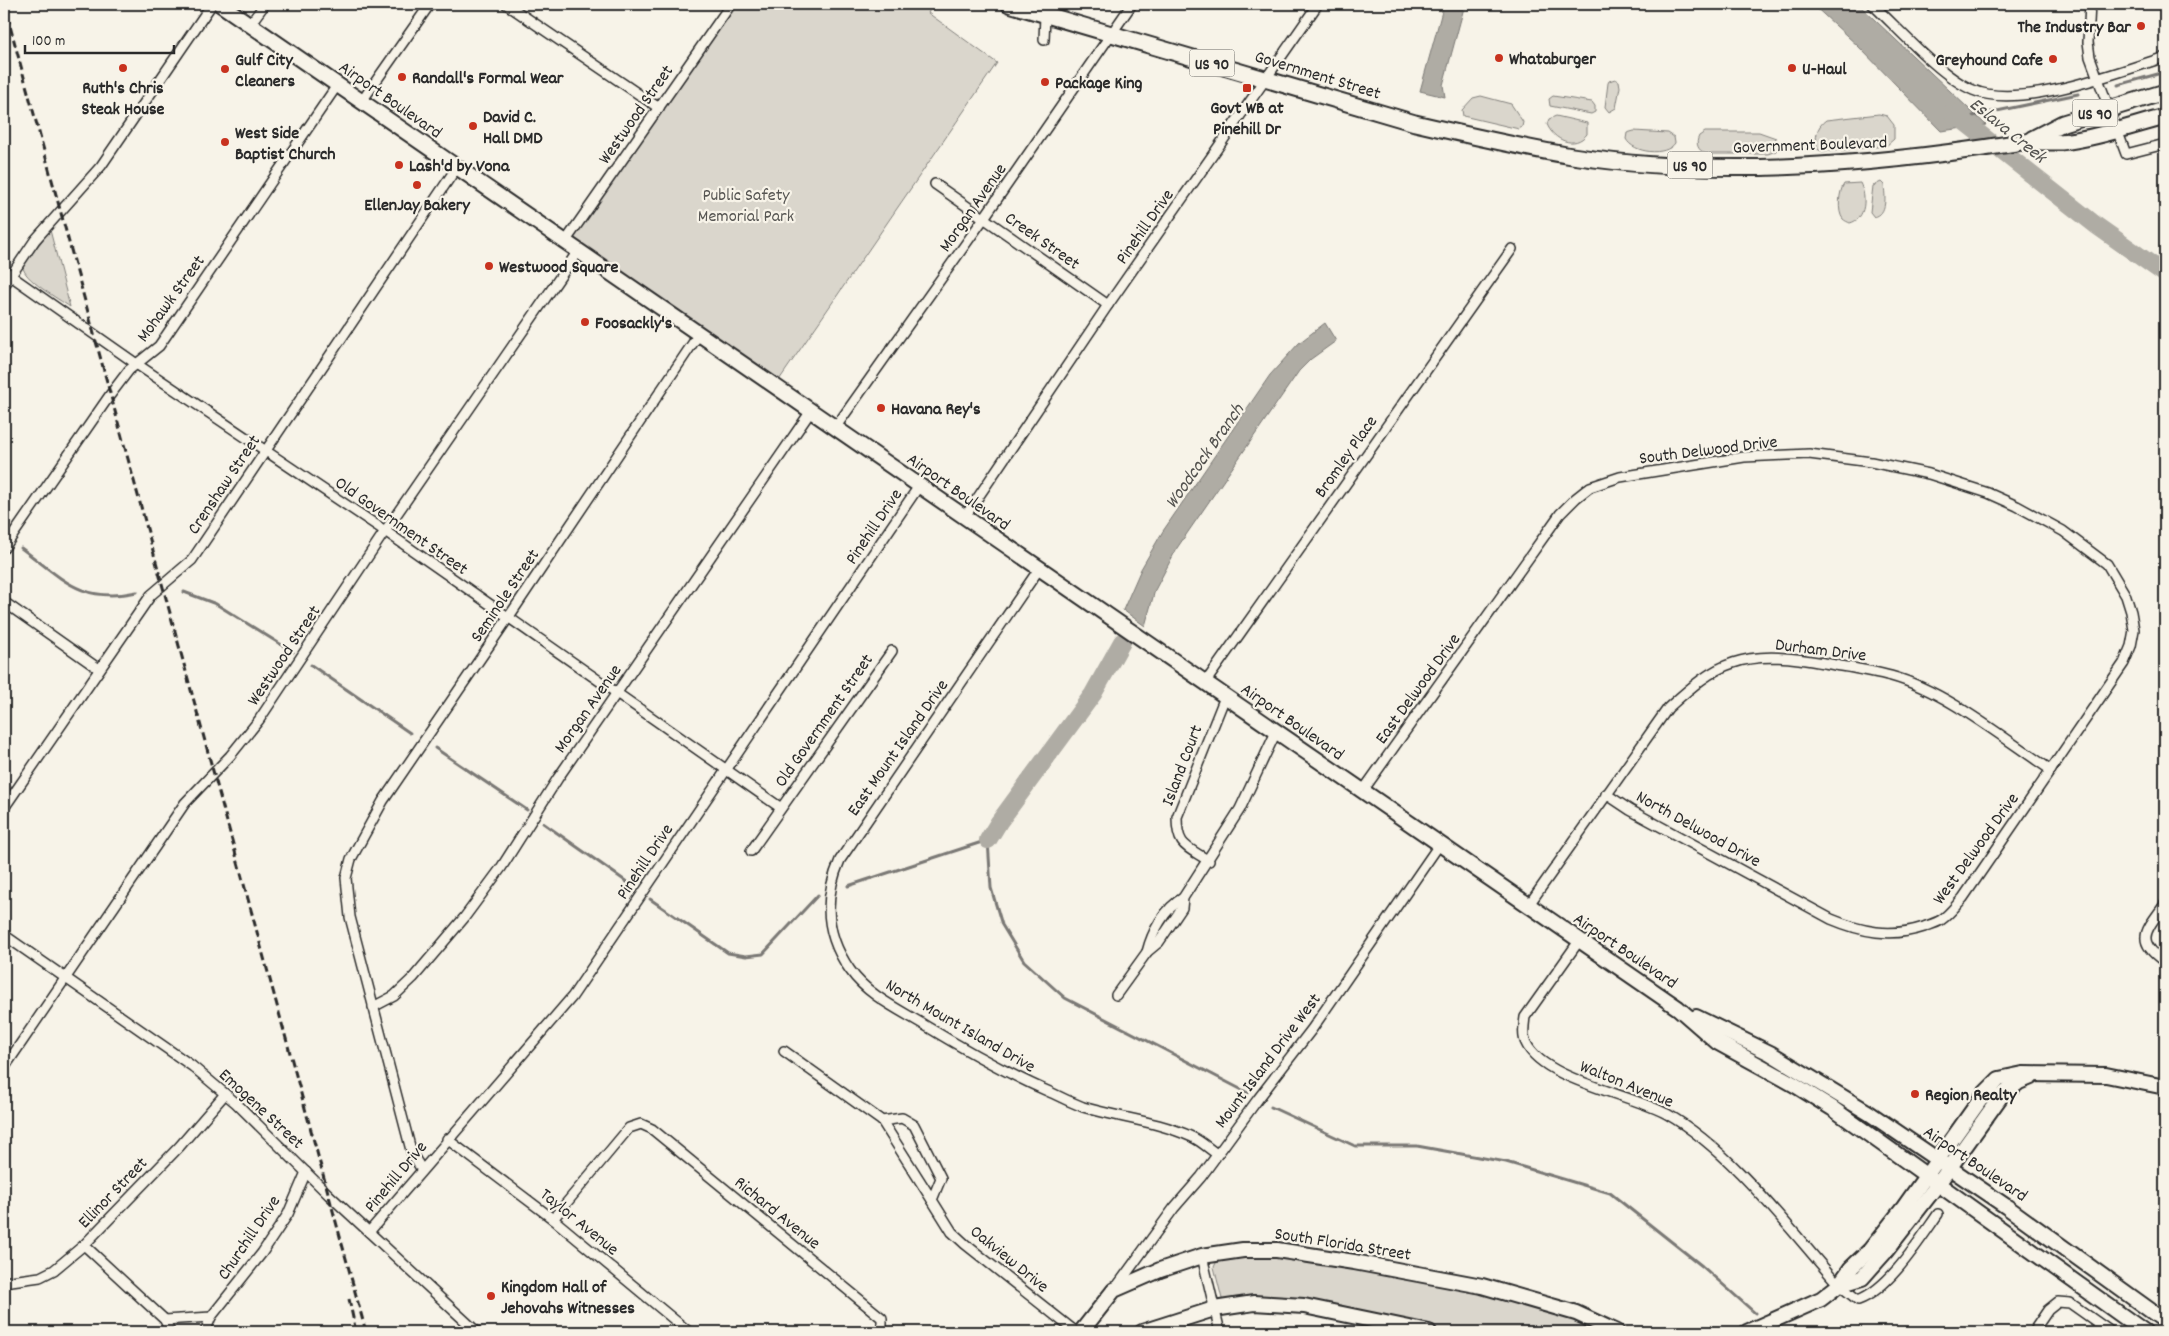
<svg xmlns="http://www.w3.org/2000/svg" width="2169" height="1336" font-family="Dekko,sans-serif">
<style>
.green{fill:#dad6cc;stroke:#82807c}
.water{fill:#afaca4;stroke:#7a7874}
.lines{fill:none;stroke-linecap:round;stroke-linejoin:round}
.stream{stroke:#7a7874;stroke-width:3}
.river{stroke:#afaca4;stroke-width:18}
.street-casing{stroke:#2b2b2b;stroke-width:12}
.secondary-casing{stroke:#2b2b2b;stroke-width:18}
.primary-casing{stroke:#2b2b2b;stroke-width:19}
.street{stroke:#f7f3e8;stroke-width:9}
.secondary{stroke:#f7f3e8;stroke-width:14}
.primary{stroke:#f7f3e8;stroke-width:15}
.rail{stroke:#2b2b2b;stroke-width:3;stroke-dasharray:8 4;stroke-linecap:butt}
.poi-dot{fill:#c8321e;stroke:#f7f3e8;stroke-width:2}
.labels{text-anchor:middle;stroke-width:4.5;stroke-linejoin:round;paint-order:stroke}
.shield{fill:#f7f3e8;stroke:#686764;stroke-width:1}
.shield-label{font-size:16px;font-weight:bold;fill:#2b2b2b}
.poi-label{font-size:18px;font-weight:bold;fill:#2b2b2b;stroke:#f7f3e8;text-anchor:start}
.street-label{font-size:18px;fill:#2b2b2b;stroke:#f7f3e8}
.park-label{font-size:18px;fill:#575653;stroke:#f7f3e8}
.water-label{font-size:19px;font-style:italic;fill:#53524f;stroke:#f7f3e8}
</style>
<rect width="100%" height="100%" fill="#f7f3e8"/>
<filter id="ink" filterUnits="userSpaceOnUse"><feTurbulence type="fractalNoise" baseFrequency=".02" numOctaves="2"/><feDisplacementMap in="SourceGraphic" scale="10" xChannelSelector="R" yChannelSelector="G"/><feConvolveMatrix kernelMatrix="1 2 1 2 8 2 1 2 1" color-interpolation-filters="sRGB"/></filter>
<g filter="url(#ink)">
<g class="green">
<path d="M731 4H933L928 13 997 63 775 386 565 242Z"/>
<path d="M1615 79 1619 81 1620 87 1616 108 1609 112 1605 107 1608 83 1609 81Z"/>
<path d="M1481 96 1511 104 1523 122 1522 127 1519 129 1463 116 1462 110 1473 98Z"/>
<path d="M1553 96 1592 102 1595 106V112L1591 114 1550 106 1549 99Z"/>
<path d="M1879 114 1887 116 1894 125V139L1886 146 1824 152 1817 149C1815 138 1816 127 1826 120Z"/>
<path d="M1556 116 1587 123V134C1575 150 1553 140 1547 124L1549 119Z"/>
<path d="M1634 131 1668 133 1674 137 1675 143C1666 157 1633 153 1626 139L1627 133Z"/>
<path d="M1705 132H1759L1776 138 1778 149 1776 151 1768 154H1706C1698 150 1695 144 1699 136Z"/>
<path d="M1881 182 1884 185C1885 196 1888 214 1874 217L1870 212 1873 186Z"/>
<path d="M1860 183C1867 197 1866 219 1850 223 1848 222 1845 221 1843 219 1837 212 1839 191 1844 184Z"/>
<path d="M50 230 70 307C59 299 22 279 23 266Z"/>
<path d="M1282 1255 1356 1267 1554 1310 1607 1332H1450L1315 1303 1226 1301 1222 1299 1214 1267 1218 1259Z"/>
</g>
<g class="water">
<path d="M1444 4H1465L1443 85 1445 97 1420 91Z"/>
<path d="M1812 4H1858L1986 125 1941 131 1858 46Z"/>
<path d="M1325 323 1336 341 1311 359 1299 371 1177 548 1155 590 1145 626 1123 610 1141 569 1163 531 1270 375 1299 343Z"/>
</g>
<g class="lines">
<g class="stream">
<path d="M2118 85 2165 72"/>
<path d="M1973 116 2078 94"/>
<path d="M21 548C63 579 81 604 137 592"/>
<path d="M184 592 216 604 293 652"/>
<path d="M311 665 410 733"/>
<path d="M435 748 527 810"/>
<path d="M543 823 634 887"/>
<path d="M848 886 988 840 991 888 1002 925 1024 961 1065 998 1248 1093"/>
<path d="M650 899 728 953 746 956 763 954 818 895"/>
<path d="M1271 1107 1355 1146H1417L1506 1162 1610 1193 1702 1266 1755 1313"/>
</g>
<g class="river">
<path d="M1952 112 2097 226 2165 274"/>
<path d="M988 840 999 822 1093 694 1122 642"/>
</g>
<g class="street-casing">
<g id="street">
<path d="M506 4 659 108"/>
<path d="M1872 4C1898 28 1941 77 1973 90 2019 110 2119 72 2165 57"/>
<path d="M2090 4 2088 42 2090 57 2126 154 2165 144"/>
<path d="M250 24 265 4"/>
<path d="M1044 40 1045 15"/>
<path d="M362 101 430 4"/>
<path d="M935 184 1108 305"/>
<path d="M565 242 731 4"/>
<path d="M4 271 138 365 385 531 781 808"/>
<path d="M4 286 35 240 101 166 212 4"/>
<path d="M835 428 984 218 1132 4"/>
<path d="M964 518 1108 305 1318 4"/>
<path d="M4 548 110 395 129 370 159 346 338 84"/>
<path d="M1039 569 840 860C823 899 825 935 850 970 868 996 900 1010 926 1026 967 1051 1008 1074 1052 1093 1062 1098 1073 1103 1083 1107 1120 1118 1157 1121 1192 1137 1201 1141 1209 1149 1217 1154"/>
<path d="M4 602 99 669"/>
<path d="M1205 683 1512 249"/>
<path d="M1362 792 1560 514 1576 498 1590 487 1620 477 1744 457 1809 454 1871 462 1929 474 1988 493 2017 506 2063 531 2107 564 2126 596 2131 612 2134 630 2131 646 2124 663 1963 898C1956 905 1950 914 1941 920 1936 923 1929 925 1924 927 1890 938 1862 932 1831 919L1630 810 1606 794"/>
<path d="M4 808 151 595 192 560 457 167"/>
<path d="M751 851 892 651"/>
<path d="M1209 861C1186 846 1177 847 1177 817L1225 697"/>
<path d="M2165 904C2147 930 2133 940 2165 962"/>
<path d="M1528 906 1668 708C1687 691 1708 671 1733 663 1761 653 1796 658 1824 663 1846 667 1869 670 1891 676 1946 691 2003 738 2051 770"/>
<path d="M4 935 192 1066 236 1103 329 1195 477 1332"/>
<path d="M1579 941 1525 1017C1524 1025 1522 1036 1526 1043 1543 1080 1631 1094 1667 1114 1731 1150 1790 1230 1839 1285L1858 1300C1889 1289 1919 1241 1938 1214"/>
<path d="M1147 952C1152 932 1165 908 1183 898"/>
<path d="M1116 995 1147 952 1159 942 1182 908 1183 898 1240 809 1276 732"/>
<path d="M373 1007 394 996 413 978 464 918 501 868 558 778 811 411"/>
<path d="M784 1051 882 1121 902 1118 914 1125 941 1178 932 1200 952 1232 965 1244 1076 1332"/>
<path d="M4 1068 185 803 230 756 259 720 385 531 578 251"/>
<path d="M882 1121 932 1200"/>
<path d="M447 1139 553 1219 689 1332"/>
<path d="M422 1170 412 1154 350 917 346 878 351 859 383 801 508 618 699 334"/>
<path d="M553 1219 629 1128 641 1124 652 1129 882 1318V1330L880 1332"/>
<path d="M369 1232 572 997 919 486"/>
<path d="M84 1245 165 1320 211 1317 262 1253 288 1214 306 1172"/>
<path d="M1202 1256 1220 1332"/>
<path d="M4 1282 40 1277 54 1270 84 1245 179 1147 225 1094"/>
<path d="M1115 1289 1174 1208 1201 1177 1258 1099 1312 1029 1439 845"/>
<path d="M165 1320 170 1332"/>
<path d="M205 1332 211 1317"/>
<path d="M2033 1332 2048 1310 2058 1302 2070 1303 2111 1332"/>
</g>
</g>
<g class="secondary-casing">
<g id="secondary">
<path d="M220 4 1678 1008 1717 1042 1795 1085 1832 1108 2145 1332"/>
<path d="M1696 1017 1770 1053 1869 1113 2007 1207 2165 1321"/>
<path d="M1839 1285 1862 1278 1886 1251 1938 1184 2001 1096 2019 1082 2031 1077"/>
<path d="M1081 1332 1114 1290 1160 1270 1202 1256 1243 1250H1277L1354 1262 1482 1286 1576 1313 1617 1332"/>
<path d="M1142 1332 1214 1309 1254 1303 1304 1306 1429 1332"/>
<path d="M1747 1332 1821 1299 1839 1285 1851 1268 1870 1250 1904 1207 1985 1093 1999 1079 2023 1074 2106 1075 2165 1087"/>
</g>
</g>
<g class="primary-casing">
<g id="primary">
<path d="M1009 4 1415 123C1467 135 1519 147 1572 156 1718 178 1870 166 2016 143 2034 140 2052 144 2069 141 2101 137 2134 125 2165 117"/>
<path d="M2032 139 2063 123 2165 92"/>
</g>
</g>
<use href="#street" class="street"/>
<use href="#secondary" class="secondary"/>
<use href="#primary" class="primary"/>
<g class="rail">
<path d="M4 4 366 1332"/>
<path d="M349 1299 356 1332"/>
</g>
</g>
</g>
<g class="poi-dot">
<circle cx="2141" cy="26" r="5"/>
<circle cx="1499" cy="58" r="5"/>
<circle cx="2053" cy="59" r="5"/>
<circle cx="123" cy="68" r="5"/>
<circle cx="1792" cy="68" r="5"/>
<circle cx="225" cy="69" r="5"/>
<circle cx="402" cy="77" r="5"/>
<circle cx="1045" cy="82" r="5"/>
<rect x="1242" y="83" width="10" height="10" rx="2.5"/>
<circle cx="473" cy="126" r="5"/>
<circle cx="225" cy="142" r="5"/>
<circle cx="399" cy="165" r="5"/>
<circle cx="417" cy="185" r="5"/>
<circle cx="489" cy="266" r="5"/>
<circle cx="585" cy="322" r="5"/>
<circle cx="881" cy="408" r="5"/>
<circle cx="1915" cy="1094" r="5"/>
<circle cx="491" cy="1296" r="5"/>
</g>
<g class="labels">
<g class="shield">
<rect x="1189.5" y="49.5" width="45" height="27" rx="4"/>
<rect x="2072.5" y="99.5" width="45" height="27" rx="4"/>
<rect x="1667.5" y="151.5" width="45" height="27" rx="4"/>
</g>
<g class="shield-label">
<text x="1212" y="69">US 90</text>
<text x="2095" y="119">US 90</text>
<text x="1690" y="171">US 90</text>
</g>
<g class="poi-label">
<text x="2131" y="32" text-anchor="end">The Industry Bar</text>
<text x="1509" y="64">Whataburger</text>
<text x="235" y="65">Gulf City<tspan x="235" dy="21">Cleaners</tspan></text>
<text x="2043" y="65" text-anchor="end">Greyhound Cafe</text>
<text x="1802" y="74">U-Haul</text>
<text x="412" y="83">Randall's Formal Wear</text>
<text x="1055" y="88">Package King</text>
<text x="123" y="93" text-anchor="middle">Ruth's Chris<tspan x="123" dy="21">Steak House</tspan></text>
<text x="1247" y="113" text-anchor="middle">Govt WB at<tspan x="1247" dy="21">Pinehill Dr</tspan></text>
<text x="483" y="122">David C.<tspan x="483" dy="21">Hall DMD</tspan></text>
<text x="235" y="138">West Side<tspan x="235" dy="21">Baptist Church</tspan></text>
<text x="409" y="171">Lash'd by Vona</text>
<text x="417" y="210" text-anchor="middle">EllenJay Bakery</text>
<text x="499" y="272">Westwood Square</text>
<text x="595" y="328">Foosackly's</text>
<text x="891" y="414">Havana Rey's</text>
<text x="1925" y="1100">Region Realty</text>
<text x="501" y="1292">Kingdom Hall of<tspan x="501" dy="21">Jehovahs Witnesses</tspan></text>
</g>
<g class="street-label">
<text transform="translate(1318 74) rotate(17)" y="6">Government Street</text>
<text transform="translate(391 99) rotate(35)" y="6">Airport Boulevard</text>
<text transform="translate(635 114) rotate(-55)" y="6">Westwood Street</text>
<text transform="translate(1810 144) rotate(-2)" y="6">Government Boulevard</text>
<text transform="translate(972 207) rotate(-55)" y="6">Morgan Avenue</text>
<text transform="translate(1144 226) rotate(-55)" y="6">Pinehill Drive</text>
<text transform="translate(1043 240) rotate(35)" y="6">Creek Street</text>
<text transform="translate(170 298) rotate(-54)" y="6">Mohawk Street</text>
<text transform="translate(1708 449) rotate(-7)" y="6">South Delwood Drive</text>
<text transform="translate(1345 456) rotate(-55)" y="6">Bromley Place</text>
<text transform="translate(223 484) rotate(-56)" y="6">Crenshaw Street</text>
<text transform="translate(959 491) rotate(35)" y="6">Airport Boulevard</text>
<text transform="translate(402 525) rotate(35)" y="6">Old Government Street</text>
<text transform="translate(873 526) rotate(-56)" y="6">Pinehill Drive</text>
<text transform="translate(504 595) rotate(-56)" y="6">Seminole Street</text>
<text transform="translate(1821 649) rotate(7)" y="6">Durham Drive</text>
<text transform="translate(283 655) rotate(-56)" y="6">Westwood Street</text>
<text transform="translate(1417 688) rotate(-54)" y="6">East Delwood Drive</text>
<text transform="translate(587 708) rotate(-55)" y="6">Morgan Avenue</text>
<text transform="translate(823 720) rotate(-55)" y="6">Old Government Street</text>
<text transform="translate(1293 721) rotate(35)" y="6">Airport Boulevard</text>
<text transform="translate(897 747) rotate(-55)" y="6">East Mount Island Drive</text>
<text transform="translate(1181 765) rotate(-69)" y="6">Island Court</text>
<text transform="translate(1699 828) rotate(29)" y="6">North Delwood Drive</text>
<text transform="translate(1975 848) rotate(-54)" y="6">West Delwood Drive</text>
<text transform="translate(644 861) rotate(-56)" y="6">Pinehill Drive</text>
<text transform="translate(1626 950) rotate(34)" y="6">Airport Boulevard</text>
<text transform="translate(961 1025) rotate(30)" y="6">North Mount Island Drive</text>
<text transform="translate(1267 1060) rotate(-53)" y="6">Mount Island Drive West</text>
<text transform="translate(1627 1083) rotate(22)" y="6">Walton Avenue</text>
<text transform="translate(262 1108) rotate(43)" y="6">Emogene Street</text>
<text transform="translate(1976 1163) rotate(34)" y="6">Airport Boulevard</text>
<text transform="translate(395 1176) rotate(-50)" y="6">Pinehill Drive</text>
<text transform="translate(112 1192) rotate(-46)" y="6">Ellinor Street</text>
<text transform="translate(778 1212) rotate(39)" y="6">Richard Avenue</text>
<text transform="translate(580 1221) rotate(39)" y="6">Taylor Avenue</text>
<text transform="translate(248 1237) rotate(-56)" y="6">Churchill Drive</text>
<text transform="translate(1343 1243) rotate(9)" y="6">South Florida Street</text>
<text transform="translate(1010 1258) rotate(39)" y="6">Oakview Drive</text>
</g>
<g class="park-label">
<text x="746" y="200">Public Safety<tspan x="746" dy="21">Memorial Park</tspan></text>
</g>
<g class="water-label">
<text transform="translate(2009 129) rotate(39)" y="7">Eslava Creek</text>
<text transform="translate(1203 455) rotate(-55)" y="7">Woodcock Branch</text>
</g>
</g>
<rect width="2169" height="1336" fill="none" stroke="#f7f3e8" stroke-width="20"/>
<rect x="10" y="10" width="2149" height="1316" fill="none" stroke="#2b2b2b" stroke-width="2" filter="url(#ink)"/>
<path d="M25 45v8h149v-8" fill="none" stroke="#2b2b2b" stroke-width="2.5"/>
<text x="32" y="45" font-size="15" fill="#2b2b2b" stroke="#f7f3e8" stroke-width="4" paint-order="stroke">100 m</text>
</svg>
